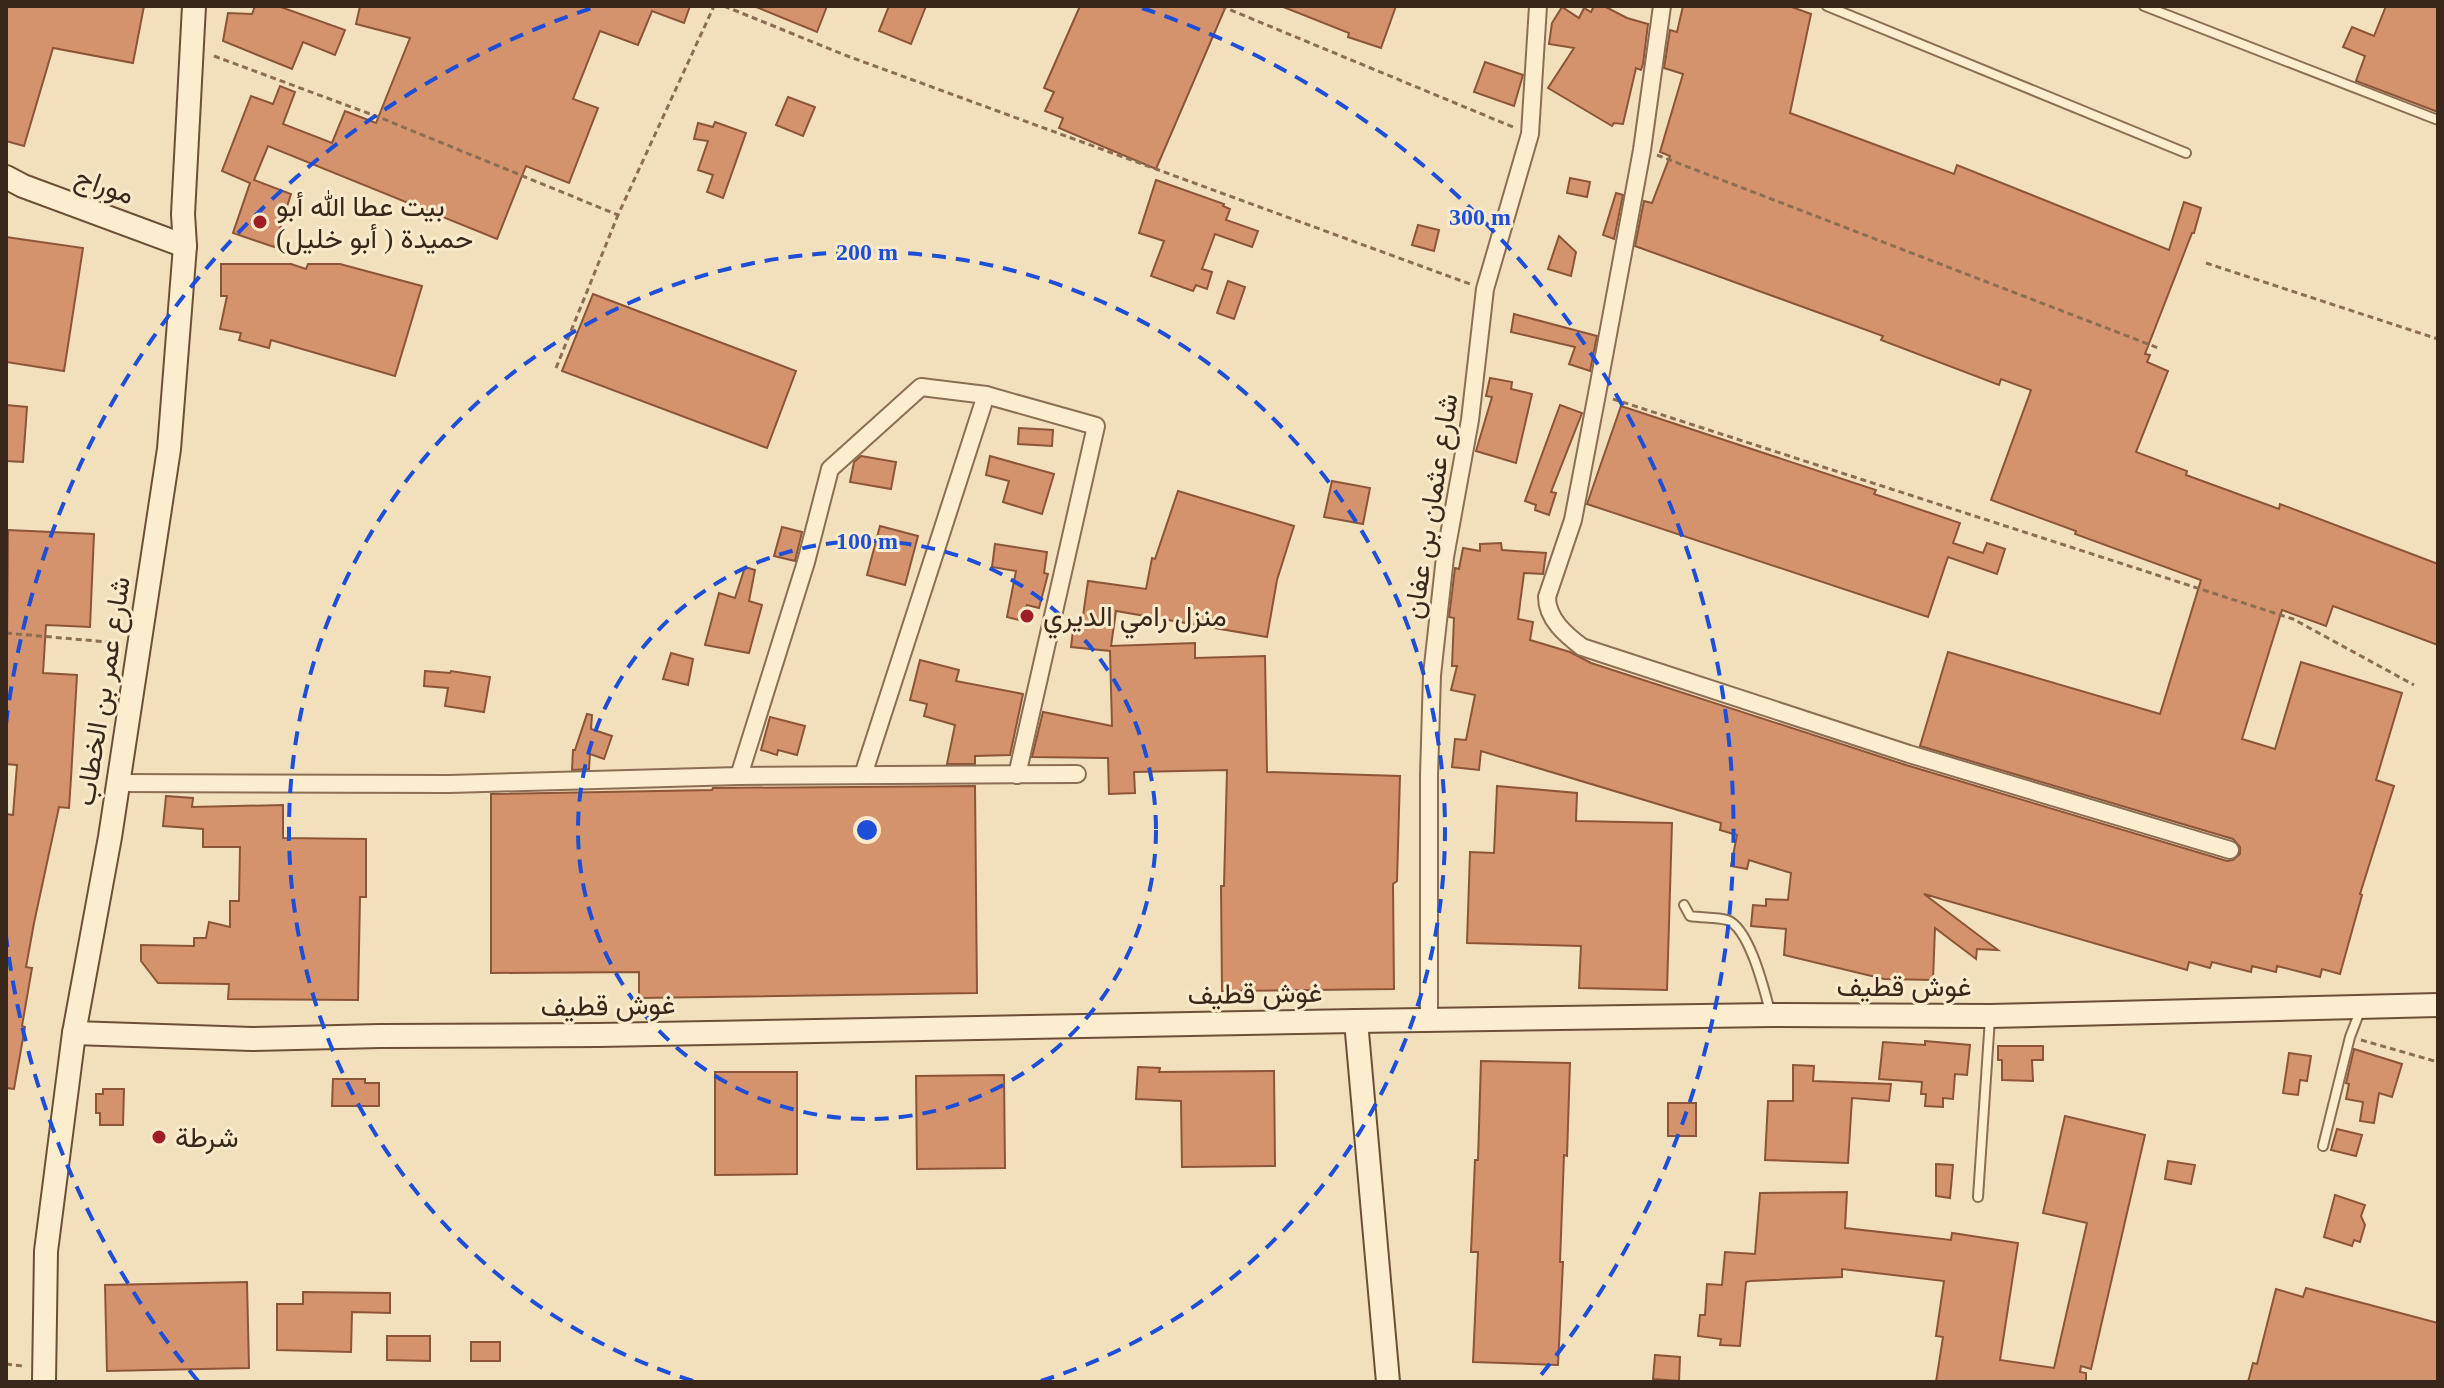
<svg xmlns="http://www.w3.org/2000/svg" width="2444" height="1388" font-family="'Times New Roman',Vazirmatn,serif">
<style>
.building{fill:#d4936d;stroke:#8c5537;stroke-width:2}
.lines{fill:none;stroke-linecap:round;stroke-linejoin:round}
.lane-casing{stroke:#8b6e53;stroke-width:12}
.street-casing{stroke:#8b6e53;stroke-width:20}
.secondary-casing{stroke:#6c4f37;stroke-width:26}
.path{stroke:#8b6e53;stroke-width:3;stroke-dasharray:6 4;stroke-linecap:butt}
.lane{stroke:#fcedcf;stroke-width:8}
.street{stroke:#fcedcf;stroke-width:16}
.secondary{stroke:#fcedcf;stroke-width:22}
.ring{fill:none;stroke:#1d4ed8;stroke-width:4;stroke-dasharray:14 10}
.poi-dot{fill:#9f1d24;stroke:#f9eacb;stroke-width:3}
.labels{text-anchor:middle;stroke-width:6;stroke-linejoin:round;paint-order:stroke}
.street-label{font-size:28px;fill:#38271a;stroke:#f9eacb}
.poi-label{font-size:28px;fill:#38271a;stroke:#f9eacb;text-anchor:start}
.centre{fill:#1d4ed8;stroke:#f9eacb;stroke-width:4}
.ring-label{font-size:24px;text-anchor:middle;font-weight:bold;fill:#1d4ed8;stroke:#f9eacb;stroke-width:6;stroke-linejoin:round;paint-order:stroke}
</style>
<rect width="100%" height="100%" fill="#f2dfbb"/>
<g class="building">
<path d="M6 6H144L133 63 53 48 24 146 6 141Z"/>
<path d="M255 6H278L345 30 335 55 303 42 292 69 223 41 228 13 252 14Z"/>
<path d="M360 6H690L684 23 652 11 638 45 600 31 573 99 598 108 569 183 526 166 497 239 268 146 254 180 291 194 274 247 233 233 250 183 222 171 251 96 273 104 280 86 295 92 283 124 332 143 345 111 376 123 410 38 356 24Z"/>
<path d="M754 6H827L817 32Z"/>
<path d="M889 6H926L911 44 879 31Z"/>
<path d="M1080 6H1226L1156 169 1059 128 1063 118 1045 111 1054 92 1044 88Z"/>
<path d="M1281 6H1396L1381 48 1348 37 1349 33Z"/>
<path d="M1594 6H1604L1627 18 1648 24 1643 64 1641 70 1636 68 1623 124 1614 123 1612 126 1548 88 1574 48 1549 44 1552 23 1562 7 1579 18 1584 8 1591 12Z"/>
<path d="M1683 6H1789L1811 14 1790 113 1954 174 1957 165 2169 250 2184 202 2201 208 2194 233H2192L2145 354 2150 355 2147 362 2168 371 2136 452 2187 471 2186 475 2279 509 2280 504 2438 564V645L2333 606 2326 626 2282 610 2242 739 2275 749 2301 662 2402 693 2376 780 2394 786 2360 894 2362 895 2340 974 2322 969 2320 977 2277 966 2276 972 2252 966 2251 972 2212 962 2210 968 2189 962 2187 970 1924 894 1998 950 1977 949 1976 959 1935 928 1933 980 1884 979 1784 955 1786 929 1751 926 1753 905 1766 906V899L1788 900 1791 873 1749 860 1747 869 1731 866 1737 835 1720 830 1721 823 1481 751 1479 770 1452 767 1455 739 1466 740 1475 695 1451 690 1457 666H1452L1454 618 1449 617 1455 568 1459 569 1463 548 1480 551V544L1501 543 1502 550 1546 553 1543 574 1524 573 1518 619 1533 622 1530 640 1570 652 1591 663 1906 765 2227 861 2233 860 2240 854V847L2233 839 1920 746 1948 652 2160 714 2201 580 2075 534 2076 531 1991 500 2031 390 2001 379 1999 385 1881 340 1883 336 1635 246 1644 201 1652 203 1670 156 1660 152 1683 74 1664 68 1670 30 1677 32Z"/>
<path d="M2386 6H2438V112L2356 81 2365 56 2343 47 2352 27 2374 36Z"/>
<path d="M1485 62 1523 75 1514 106 1474 92Z"/>
<path d="M788 97 815 107 803 136 776 125Z"/>
<path d="M715 122 746 133 723 198 707 192 713 175 698 170 708 141 694 139 698 123 713 127Z"/>
<path d="M1570 178 1590 182 1587 197 1567 193Z"/>
<path d="M1156 180 1224 204 1223 206 1230 209 1226 220 1258 231 1252 247 1215 234 1202 269 1212 272 1207 289 1196 285 1193 291 1151 276 1164 241 1139 233Z"/>
<path d="M1616 193 1623 195 1614 239 1603 235Z"/>
<path d="M1418 225 1439 230 1434 251 1412 245Z"/>
<path d="M1559 236 1576 252 1571 276 1548 269Z"/>
<path d="M6 237 83 248 64 371 6 362Z"/>
<path d="M221 264H291L306 269 308 264H340L422 286 395 376 271 340 269 348 239 340 241 333 220 329 227 296H221Z"/>
<path d="M1228 281 1245 287 1234 319 1217 313Z"/>
<path d="M593 294 796 371 767 448 562 371Z"/>
<path d="M1514 314 1597 336 1590 371 1569 364 1575 347 1511 332Z"/>
<path d="M1490 378 1512 382 1511 389 1532 394 1516 463 1476 451 1492 397 1486 396Z"/>
<path d="M6 405 27 407 23 462 6 461Z"/>
<path d="M1560 405 1582 413 1551 492 1556 493 1549 515 1535 510 1536 505 1525 501Z"/>
<path d="M1621 406 1876 490 1874 494 1960 523 1953 543 1983 553 1987 543 2005 549 1997 574 1948 557 1928 617 1587 504Z"/>
<path d="M1019 428 1053 430 1052 446 1018 444Z"/>
<path d="M861 456 896 462 891 489 850 482 854 462Z"/>
<path d="M990 456 1054 474 1042 514 1003 502 1009 481 986 475Z"/>
<path d="M1332 481 1370 488 1363 524 1324 517Z"/>
<path d="M1178 491 1294 526 1277 580 1267 637 1116 611 1111 646 1195 643V658L1265 656 1267 772 1400 776 1397 881 1393 884 1394 989 1222 991 1221 886H1224L1227 770 1134 772 1135 793 1109 794 1108 758 1032 757 1043 712 1112 726 1110 651 1071 647 1074 622 1082 623 1088 581 1146 589 1152 558 1155 559Z"/>
<path d="M880 526 918 536 905 585 867 575Z"/>
<path d="M782 527 802 532 795 561 774 556Z"/>
<path d="M8 530 94 534 90 627 46 625 43 673 77 675 71 778 69 808 59 807 34 923 26 967 32 968 22 1026 25 1027 14 1089 6 1088V814L13 815 17 765 6 764Z"/>
<path d="M995 544 1047 552 1044 573 1048 574 1039 608 1027 605 1023 621 1007 617 1016 571 992 567Z"/>
<path d="M745 567 755 570 749 601 762 605 749 653 705 645 719 593 735 598Z"/>
<path d="M671 653 693 659 688 685 663 679Z"/>
<path d="M920 660 959 670 956 681 1023 694 1010 755 975 756V764H947L955 725 924 716 927 704 910 700Z"/>
<path d="M425 671 450 673 451 671 490 677 484 712 445 706 448 688 424 686Z"/>
<path d="M587 714 592 715 591 729 612 736 604 759 590 754 589 769 572 770 573 750H575Z"/>
<path d="M770 717 805 726 797 755 778 750 777 755 761 750Z"/>
<path d="M975 786 977 993 639 998V972L491 973V794L712 790 713 788Z"/>
<path d="M1497 786 1577 793 1576 821 1672 823 1667 990 1579 988 1581 946 1467 943 1470 852 1494 853Z"/>
<path d="M166 796 193 798 192 807 283 805V838L366 839V897H360L358 1000 228 999 229 984 158 983 141 961V945L194 946V938H206L209 922 230 927V901H239L240 847H203V829L163 826Z"/>
<path d="M1925 1041 1970 1045 1967 1075 1955 1074 1953 1099 1943 1098V1107L1925 1106 1926 1094H1921L1922 1082 1879 1079 1883 1042 1925 1045Z"/>
<path d="M1998 1046H2043V1060H2032L2033 1081 2002 1080V1060H1998Z"/>
<path d="M2354 1049 2402 1064 2392 1097 2379 1093 2374 1123 2360 1121 2363 1102 2346 1099 2349 1084 2346 1083Z"/>
<path d="M2289 1053 2311 1056 2307 1081 2300 1080 2298 1095 2283 1093Z"/>
<path d="M1481 1061 1570 1063 1567 1156 1564 1155 1560 1262H1563L1558 1365 1473 1362 1478 1252H1471L1475 1160H1478Z"/>
<path d="M1793 1065 1814 1066 1813 1081 1891 1084 1889 1101 1852 1098 1848 1163 1765 1160 1768 1101H1793Z"/>
<path d="M1138 1067 1160 1068 1159 1072 1274 1071 1275 1166 1182 1167 1181 1101 1136 1099Z"/>
<path d="M715 1072H797V1174L715 1175Z"/>
<path d="M1004 1075 1005 1168 917 1169 916 1076Z"/>
<path d="M333 1079H365V1083H379V1106H332Z"/>
<path d="M103 1089H124L123 1125H100V1113H96V1094H103Z"/>
<rect x="1668" y="1103" width="28" height="33"/>
<path d="M2065 1116 2145 1135 2091 1369 2081 1366 2080 1372 2086 1373V1382H1936L1943 1337 1936 1336 1944 1281 1842 1269V1277L1750 1281 1746 1282 1740 1346 1720 1345 1721 1339 1698 1336 1700 1315H1705L1707 1284 1722 1285 1725 1252 1755 1254 1760 1193 1847 1192 1845 1228 1951 1240 1952 1233 2018 1243 2000 1360 2054 1368 2087 1223 2043 1213Z"/>
<path d="M2337 1129 2362 1135 2356 1156 2331 1150Z"/>
<path d="M2168 1161 2195 1165 2191 1184 2165 1179Z"/>
<path d="M1936 1164 1953 1165 1950 1198 1936 1196Z"/>
<path d="M2335 1195 2365 1205 2361 1216 2365 1225 2360 1242 2354 1240 2352 1246 2324 1237Z"/>
<path d="M247 1282 249 1368 107 1371 105 1285Z"/>
<path d="M2306 1288 2438 1323V1382H2248L2253 1363 2257 1364 2276 1289 2303 1297Z"/>
<path d="M303 1292 390 1293V1313L352 1312 351 1352 277 1350V1304H303Z"/>
<path d="M387 1336H430V1361L387 1360Z"/>
<rect x="471" y="1342" width="29" height="19"/>
<path d="M1655 1355 1680 1357 1679 1381 1653 1379Z"/>
</g>
<g class="lines">
<g class="lane-casing">
<g id="lane">
<path d="M1827 6 2186 153"/>
<path d="M2144 6 2438 120"/>
<path d="M1684 905 1690 916C1701 918 1716 917 1727 920 1750 928 1765 993 1771 1015"/>
<path d="M2323 1146 2350 1037 2360 1011"/>
<path d="M1978 1197 1990 1018"/>
</g>
</g>
<g class="street-casing">
<g id="street">
<path d="M1662 6 1642 150 1597 394 1573 520 1547 597C1547 619 1566 635 1582 647L1909 754 2230 850"/>
<path d="M863 775 986 395"/>
<path d="M739 776 806 562 830 469 921 387 986 395 1096 426 1017 775"/>
<path d="M117 783 449 784 739 776 1077 774"/>
<path d="M1429 1021V775L1432 675 1445 557 1470 420 1485 289 1530 134 1538 6"/>
</g>
</g>
<g class="secondary-casing">
<g id="secondary">
<path d="M6 177 23 186 185 246"/>
<path d="M1356 1021 1388 1382"/>
<path d="M74 1033 252 1039 380 1036 598 1035 1356 1021 1772 1015 1990 1016 2438 1005"/>
<path d="M44 1382 46 1251 74 1033 110 837 169 449 185 246 183 214 194 6"/>
</g>
</g>
<g class="path">
<path d="M724 6 850 57 1470 284"/>
<path d="M1221 6 1513 127"/>
<path d="M214 56 381 118 618 215 714 6"/>
<path d="M1657 155 2161 349"/>
<path d="M2206 263 2438 339"/>
<path d="M556 368 618 215"/>
<path d="M1613 399 2293 619 2414 685"/>
<path d="M6 633 119 643"/>
<path d="M2361 1040 2438 1062"/>
<path d="M6 1364 23 1366"/>
</g>
<use href="#lane" class="lane"/>
<use href="#street" class="street"/>
<use href="#secondary" class="secondary"/>
</g>
<g class="ring">
<circle cx="867" cy="830" r="289"/>
<path d="M693 1381A578 578 0 1 1 1041 1381"/>
<path d="M198 1381A867 867 0 0 1 6 936M6 724A867 867 0 0 1 592 8M1142 8A867 867 0 0 1 1536 1381"/>
</g>
<g class="poi-dot">
<circle cx="260" cy="222" r="8"/>
<circle cx="1027" cy="616" r="8"/>
<circle cx="159" cy="1137" r="8"/>
</g>
<g class="labels">
<g class="street-label">
<text transform="translate(105 185) rotate(20)" y="10">موراج</text>
<text transform="translate(1430 506) rotate(-81)" y="10">شارع عثمان بن عفان</text>
<text transform="translate(102 691) rotate(-81)" y="10">شارع عمر بن الخطاب</text>
<text x="1904" y="996">غوش قطيف</text>
<text transform="translate(1255 993) rotate(-1)" y="10">غوش قطيف</text>
<text transform="translate(608 1005) rotate(-1)" y="10">غوش قطيف</text>
</g>
<g class="poi-label">
<text x="276" y="216">بيت عطا الله أبو<tspan x="276" dy="32">حميدة ( أبو خليل)</tspan></text>
<text x="1043" y="626">منزل رامي الديري</text>
<text x="175" y="1147">شرطة</text>
</g>
</g>
<circle cx="867" cy="830" r="12" class="centre"/>
<g class="ring-label">
<text x="1480" y="225">300 m</text>
<text x="867" y="260">200 m</text>
<text x="867" y="549">100 m</text>
</g>
<rect width="2444" height="1388" fill="none" stroke="#38271a" stroke-width="16"/>
</svg>
